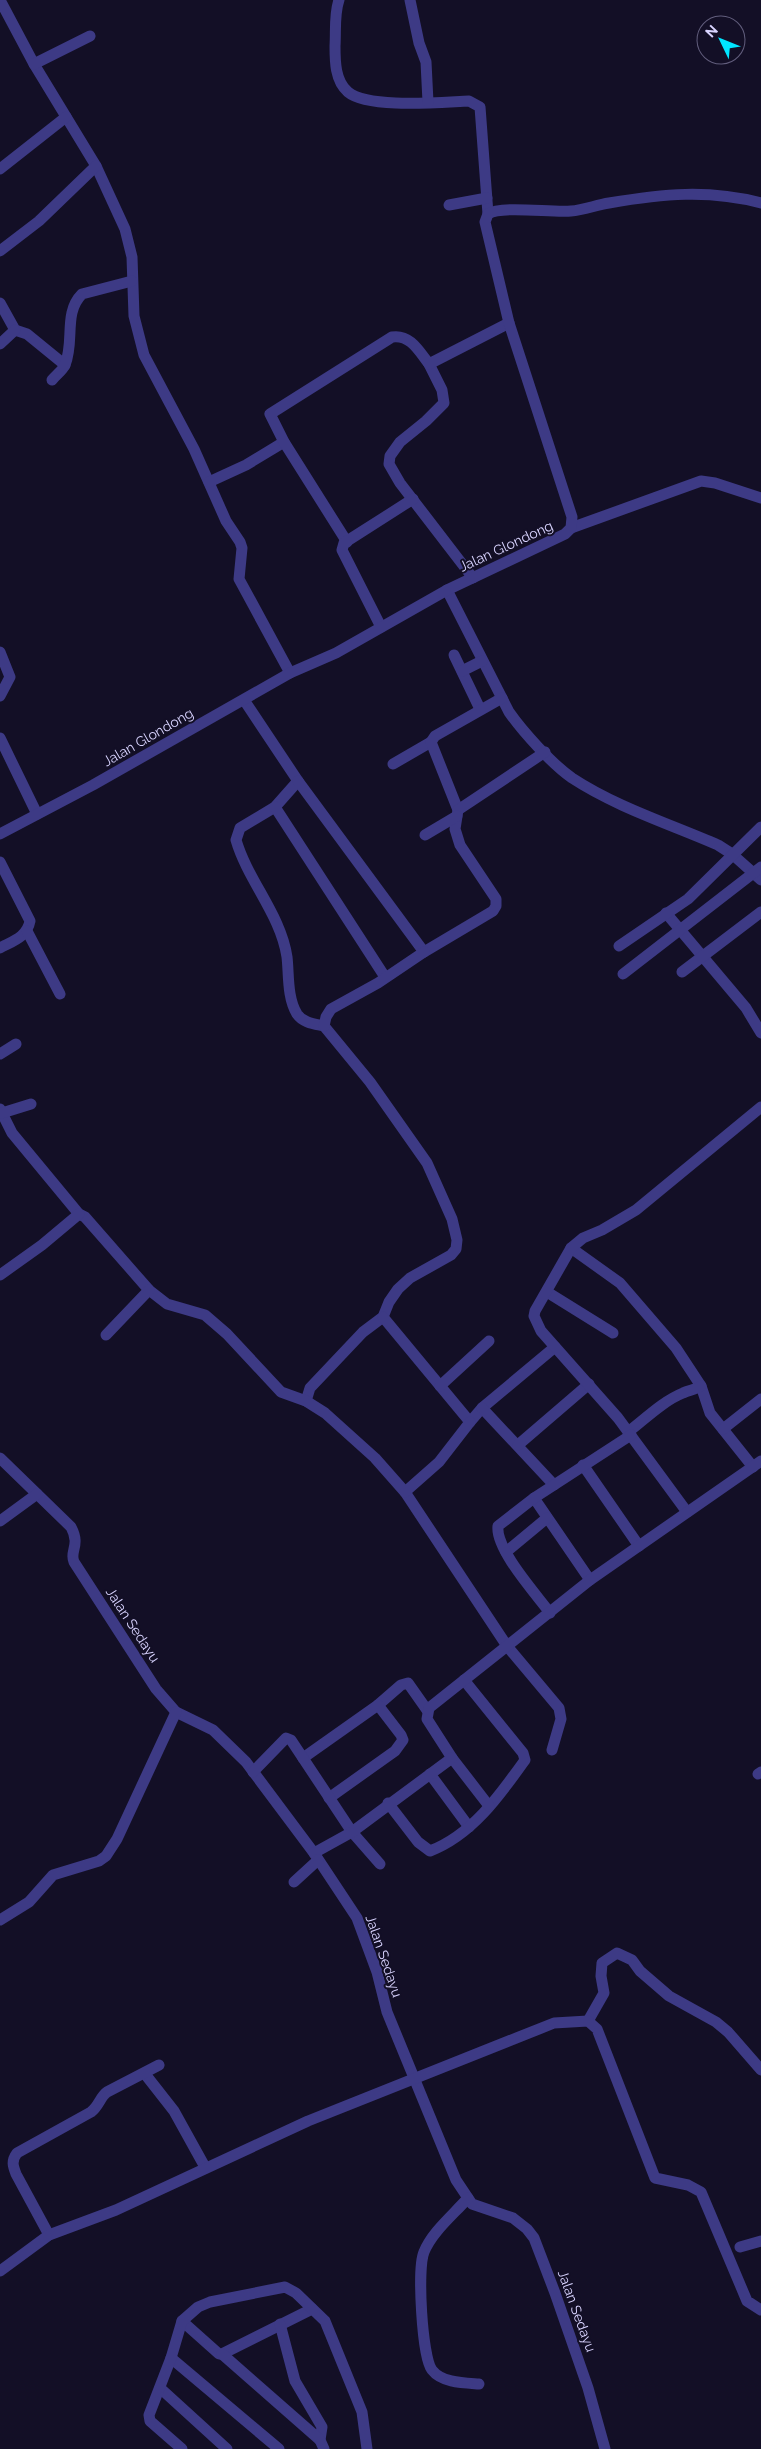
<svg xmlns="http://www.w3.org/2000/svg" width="761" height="2449" font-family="Raleway,sans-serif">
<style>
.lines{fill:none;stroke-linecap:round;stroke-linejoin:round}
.street{stroke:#3d3a85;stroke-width:11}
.labels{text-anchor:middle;stroke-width:4;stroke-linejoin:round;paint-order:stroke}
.street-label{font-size:14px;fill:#d9d4ff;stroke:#130f26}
</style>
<rect width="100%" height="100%" fill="#130f26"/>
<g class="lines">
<g class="street">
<path d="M0 0 34 64 96 166 125 229 132 257 134 316 144 355 194 449 226 521 240 542 242 548 239 579 290 673"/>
<path d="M339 0C334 14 336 31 335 46 335 61 335 81 348 92 368 109 442 102 469 101L480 107 488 214"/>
<path d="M410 0 419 43 426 62 428 102"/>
<path d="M34 64 90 36"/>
<path d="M0 169 66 117"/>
<path d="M449 205 487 198"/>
<path d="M0 251 39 221 96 166"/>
<path d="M0 303 15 330 27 334 65 365"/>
<path d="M0 344 15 330"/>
<path d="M429 364 442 390 444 403 426 421 400 442 390 456 389 464 400 483 473 578"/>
<path d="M52 380C56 375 63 370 65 365 75 341 63 313 82 294L132 281"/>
<path d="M209 482 246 465 284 442"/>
<path d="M571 528 701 481 715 483 761 498"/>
<path d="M347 542 284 442 270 414 392 337C410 334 419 351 429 364L509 323"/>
<path d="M447 590 509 712C523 732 552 764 572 778 616 807 670 824 718 845L732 854 761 880"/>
<path d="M381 627 342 550 344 543 413 499"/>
<path d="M0 652 10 677 0 696"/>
<path d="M454 655 480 709"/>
<path d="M462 671 482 661"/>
<path d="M244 700 298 781 275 807 240 828 236 840C248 881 281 915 287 957 289 974 287 998 297 1014 303 1023 315 1024 324 1026L370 1082 427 1163 452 1219 457 1240 456 1249 451 1255 410 1278 398 1289 389 1302 383 1317 363 1332 310 1388 306 1401"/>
<path d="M0 738 37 814"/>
<path d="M393 764 431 742"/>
<path d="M298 781 424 952 493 911 496 906V899L460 845 455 829 458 810 431 742 435 736 502 698"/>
<path d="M275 807 385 977"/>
<path d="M458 810 545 752"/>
<path d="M0 834 93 785 290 673 336 653 447 590 565 534 571 528 572 517 509 323 485 222 488 214C502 205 552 213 571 211 584 210 596 205 609 203 662 194 708 189 761 203"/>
<path d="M425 835 457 816"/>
<path d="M0 862 30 921C27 937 13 941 0 948"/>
<path d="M666 913 746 1008 761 1033"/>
<path d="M27 931 60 994"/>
<path d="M619 946 688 899 761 827"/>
<path d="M682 972 761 912"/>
<path d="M623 974 761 867"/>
<path d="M324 1026 326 1017 331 1009 378 983 424 952"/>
<path d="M0 1054 16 1044"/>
<path d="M0 1109 12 1133 79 1214 85 1217 149 1290 167 1304 205 1315 227 1334 281 1392 306 1401 325 1413 375 1458 405 1492 507 1646 559 1708 561 1719 552 1750"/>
<path d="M2 1113 31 1104"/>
<path d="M571 1248 620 1283 676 1348 701 1386 710 1413 753 1467"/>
<path d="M0 1275 42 1245 79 1214"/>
<path d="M547 1292 613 1333"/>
<path d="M383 1317 470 1422 482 1408 555 1347"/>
<path d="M106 1335 149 1290"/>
<path d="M440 1386 489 1341"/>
<path d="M482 1408 554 1485"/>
<path d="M723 1429 761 1399"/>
<path d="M628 1432C645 1419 663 1401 683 1393 689 1390 695 1390 701 1386"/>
<path d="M518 1445 589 1384"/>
<path d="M0 1458 71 1527C81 1546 69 1551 74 1562L156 1689 176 1712 213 1730 246 1762 314 1853 357 1918 377 1972 387 2012 456 2180 472 2204 513 2218 527 2229 534 2238 555 2293 588 2388 605 2449"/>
<path d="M583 1465 639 1546"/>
<path d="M405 1492 439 1462 470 1422"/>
<path d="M534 1498 590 1580"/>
<path d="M687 1512 618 1418 541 1331 534 1316 535 1311 571 1248 583 1238 602 1230 636 1210 761 1107"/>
<path d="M0 1521 37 1494"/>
<path d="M506 1552 547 1518"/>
<path d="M550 1613C536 1594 495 1549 498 1526L534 1498 631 1435"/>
<path d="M378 1705 401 1685 408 1683 427 1710"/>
<path d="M303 1758 378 1705 401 1735 403 1740 395 1751 329 1798"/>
<path d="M253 1772 286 1738 291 1740 352 1832 380 1864"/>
<path d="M430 1774 469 1827"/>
<path d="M758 1774 761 1772"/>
<path d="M388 1803 418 1842 430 1851C472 1835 500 1795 525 1760L523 1753 464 1680"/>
<path d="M489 1806 452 1758 427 1719 429 1708 590 1580 761 1461"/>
<path d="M314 1853 352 1832 452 1758"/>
<path d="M294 1882 318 1860"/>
<path d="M0 1920 29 1902 53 1875 99 1861 106 1856 117 1839 176 1712"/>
<path d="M588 2021 604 1993 601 1976 602 1963 617 1953 632 1960 640 1971 669 1996 716 2022 728 2032 761 2070"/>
<path d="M145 2074 174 2111 205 2167"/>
<path d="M468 2198C453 2215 432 2232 424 2252 417 2268 422 2357 432 2370 442 2383 464 2383 479 2384"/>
<path d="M49 2235 16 2174C13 2166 11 2161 17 2153L91 2112C99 2106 100 2097 107 2092L159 2065"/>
<path d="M740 2247 761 2241"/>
<path d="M0 2271 49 2235 116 2210 308 2121 554 2023 588 2021 597 2029 655 2178 688 2185 701 2192 747 2301 761 2310"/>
<path d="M182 2321 219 2354H222L312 2309"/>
<path d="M280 2324 295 2381 322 2427 320 2440 324 2449"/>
<path d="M222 2354 320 2440"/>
<path d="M171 2358 279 2449"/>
<path d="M160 2388 227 2449"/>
<path d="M182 2449 150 2421 149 2415 171 2358 182 2321 198 2307 210 2302 285 2287 296 2293 325 2321 362 2412 367 2449"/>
</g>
</g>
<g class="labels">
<g class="street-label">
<text transform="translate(506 546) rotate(-25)" y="5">Jalan Glondong</text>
<text transform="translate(148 737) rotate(-30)" y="5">Jalan Glondong</text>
<text transform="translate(133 1625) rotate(57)" y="5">Jalan Sedayu</text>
<text transform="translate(384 1956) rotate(71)" y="5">Jalan Sedayu</text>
<text transform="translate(577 2311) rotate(70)" y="5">Jalan Sedayu</text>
</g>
</g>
<g transform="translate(721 40) rotate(313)"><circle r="24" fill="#130f26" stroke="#625e7d"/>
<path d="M0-4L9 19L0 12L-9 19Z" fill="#00e5ff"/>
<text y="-8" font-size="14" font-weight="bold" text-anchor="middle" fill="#d9d4ff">N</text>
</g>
</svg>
